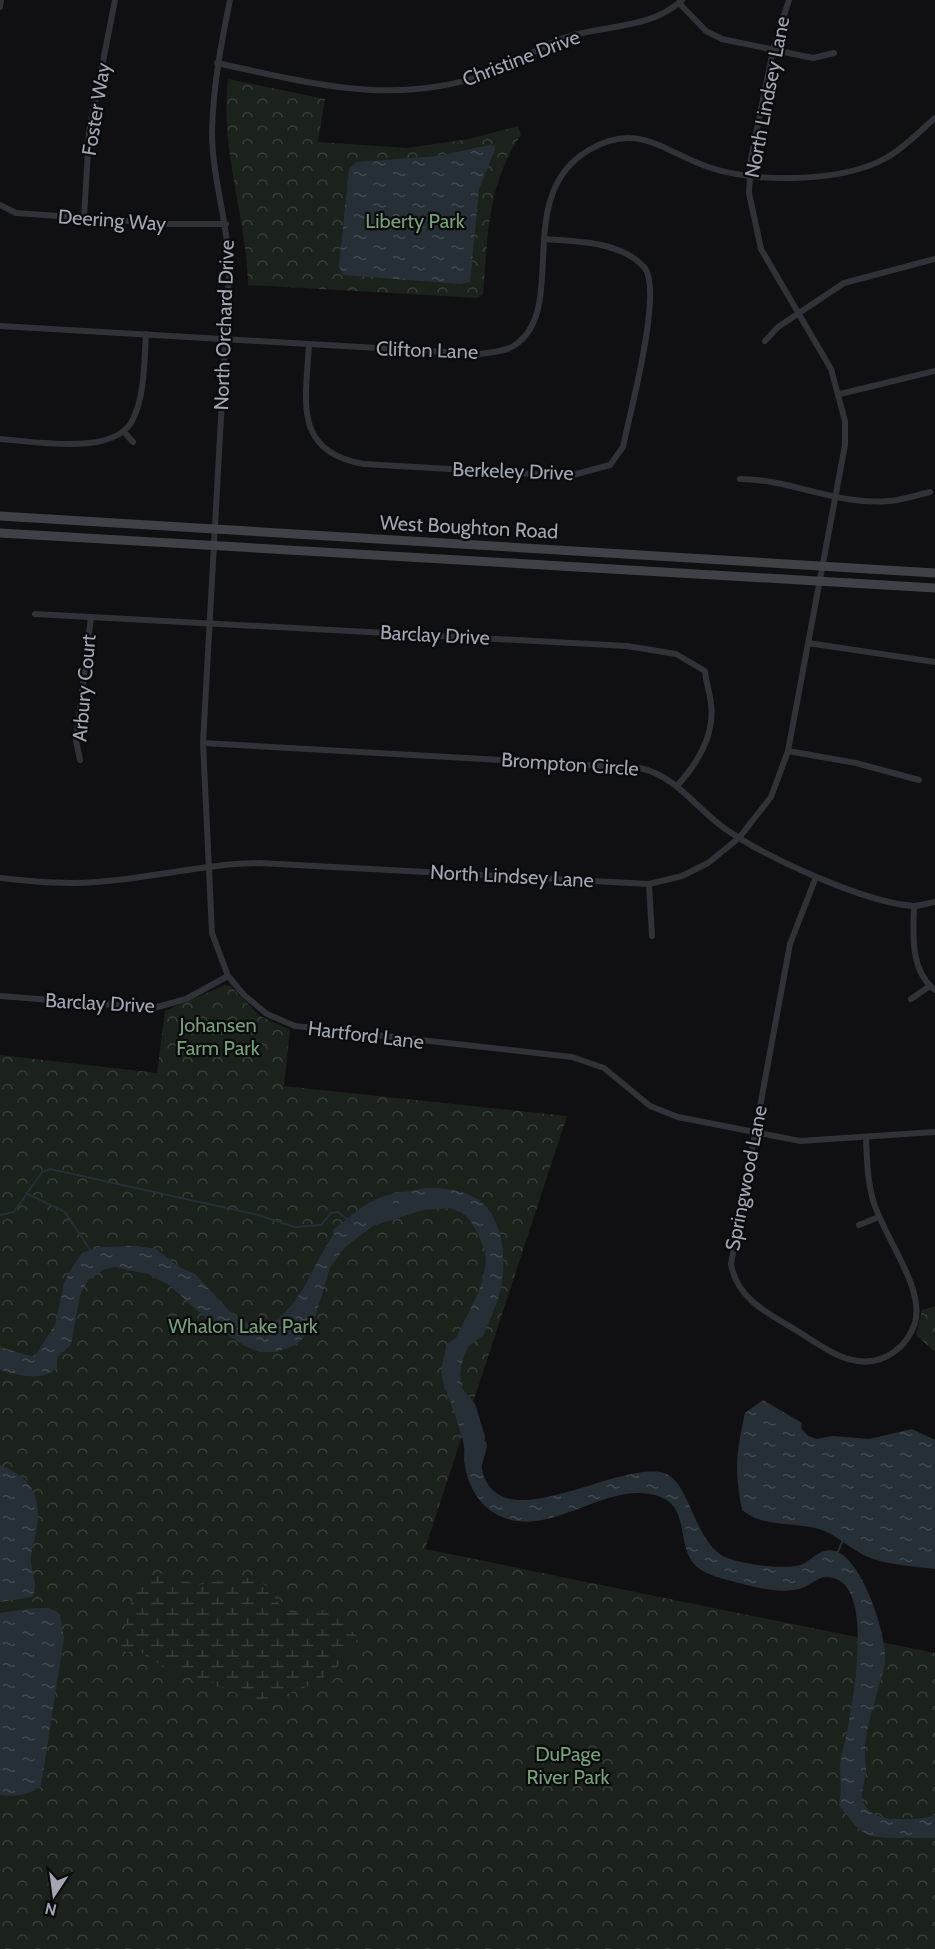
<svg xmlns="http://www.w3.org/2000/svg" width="935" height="1949" font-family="Cabin,sans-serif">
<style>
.forest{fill:url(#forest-crowns)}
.wetland{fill:url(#wetland-marsh)}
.water{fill:url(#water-ripples)}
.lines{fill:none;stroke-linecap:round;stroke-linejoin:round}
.stream{stroke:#262f36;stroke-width:2}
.river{stroke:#262f36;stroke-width:14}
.minor{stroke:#313237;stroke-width:6}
.secondary{stroke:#3f4147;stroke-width:9}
.labels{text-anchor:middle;stroke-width:4.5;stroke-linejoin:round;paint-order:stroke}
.street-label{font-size:20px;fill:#a1a6b3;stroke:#0b0b0d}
.park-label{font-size:20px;fill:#76a079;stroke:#0b0b0d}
</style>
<defs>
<pattern id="forest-crowns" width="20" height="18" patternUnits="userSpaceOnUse" patternTransform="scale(1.5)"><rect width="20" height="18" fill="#1a221b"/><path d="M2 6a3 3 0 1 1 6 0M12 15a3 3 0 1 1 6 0" fill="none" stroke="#383f3a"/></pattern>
<pattern id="wetland-marsh" width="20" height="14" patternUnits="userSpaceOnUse" patternTransform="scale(1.5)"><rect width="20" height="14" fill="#1a221b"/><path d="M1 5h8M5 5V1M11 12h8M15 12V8" fill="none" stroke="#383f3a"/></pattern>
<pattern id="water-ripples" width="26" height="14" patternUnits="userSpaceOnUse" patternTransform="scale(1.5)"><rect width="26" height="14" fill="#262f36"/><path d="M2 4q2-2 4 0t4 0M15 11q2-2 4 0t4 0" fill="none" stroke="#424a51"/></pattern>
</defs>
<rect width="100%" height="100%" fill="#101012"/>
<g class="forest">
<path d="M228 79 325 99 318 142 407 148 469 139 518 126 521 135C487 184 488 237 483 294L478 298 248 285C246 215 220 150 228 79Z"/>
<path d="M225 985 230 986 260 1016 290 1030 284 1086 567 1116 425 1549 935 1653V1949H0V1055L157 1073 165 1011Z"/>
<path d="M935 1306V1352L916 1335 922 1310Z"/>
</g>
<path class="wetland" d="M164 1573 197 1585 243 1577 257 1579 268 1587 282 1609 293 1613 323 1610 336 1617 358 1637C352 1648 346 1658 337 1667 318 1685 281 1700 256 1699 241 1698 230 1688 216 1686L213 1682 164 1668 142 1653 133 1650 127 1653 117 1643 122 1639 137 1582Z"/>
<g class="water">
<path d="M490 145 495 146V150L479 189 470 282 461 284 343 275 339 266 349 169 356 162 438 156Z"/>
<path d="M424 1188C442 1188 462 1189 477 1199 509 1220 508 1279 494 1310 485 1329 469 1337 462 1363 457 1382 464 1394 470 1411 473 1420 474 1429 478 1437L475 1440 480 1446C477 1558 612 1459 664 1473 689 1480 694 1540 723 1556 738 1564 787 1571 803 1564 814 1558 821 1547 835 1551 862 1558 888 1637 885 1662 884 1672 879 1683 877 1693 872 1713 864 1735 865 1755 865 1760 866 1764 866 1769 866 1777 862 1787 862 1795 863 1813 881 1819 895 1819 907 1820 925 1819 935 1815V1838C923 1839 913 1837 901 1838 863 1838 862 1835 839 1805 844 1785 836 1765 844 1746 850 1716 880 1578 827 1577 818 1577 810 1585 802 1588 781 1595 756 1587 735 1582 724 1579 706 1575 697 1567 671 1543 698 1495 639 1493 593 1492 540 1541 494 1513 476 1502 466 1480 464 1460 464 1455 465 1451 464 1446 461 1430 454 1411 447 1395 453 1382 448 1365 452 1350 461 1318 497 1277 482 1243 479 1236 471 1220 465 1215 457 1208 444 1210 437 1201L389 1214 345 1247 330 1268 311 1330 296 1345 276 1352H260L245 1346 217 1328 169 1285 148 1274 115 1267 105 1269 88 1280 80 1295 71 1345 57 1357V1367C42 1383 20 1375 0 1370V1347L34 1357 55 1325 64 1283 71 1269 82 1253 98 1247 137 1246 156 1249 181 1268 195 1274 235 1317 260 1329C302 1311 309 1270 333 1235V1230C352 1216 367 1199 392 1194 402 1191 415 1192 424 1188Z"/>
<path d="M763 1400 802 1423 801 1428 808 1436 817 1439 832 1436 869 1439 912 1429 935 1440V1569C912 1566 882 1565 862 1554 849 1547 837 1536 822 1530 796 1521 765 1529 742 1510 734 1468 736 1455 745 1413Z"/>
<path d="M0 1465C34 1479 42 1497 36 1534 34 1543 30 1554 31 1562 32 1577 39 1583 32 1597L0 1602Z"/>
<path d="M35 1608H49L60 1614 64 1638 41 1786C28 1795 17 1797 0 1795V1613Z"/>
</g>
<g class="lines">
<g class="stream">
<path d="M26 1193 65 1212 91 1251"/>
<path d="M0 1215 14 1212 42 1172 50 1169 258 1215 295 1227 321 1225 331 1213 338 1212 347 1219"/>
<path d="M837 1554 842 1542"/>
</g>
<g class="river">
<path d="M375 1218 422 1203 454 1201"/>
<path d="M475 1464 480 1446 474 1440 478 1437 469 1408 451 1386 448 1371 453 1348 478 1331 486 1311"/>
</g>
<g class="minor">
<path d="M230 0C221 44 213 87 212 132 212 179 229 225 229 273L203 743 212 933 228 976 244 995 267 1014 295 1026 572 1057 604 1068 650 1106 678 1117 800 1141 935 1132"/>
<path d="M679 3 706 31 722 39 813 58 834 53"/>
<path d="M0 7 1 0"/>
<path d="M217 63C310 83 393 107 487 74 513 65 536 49 561 39 601 24 649 31 682 0"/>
<path d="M0 205 16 213 171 224H226"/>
<path d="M84 218 89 133 115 0"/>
<path d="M0 326 480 354C491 352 506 352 515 345 570 308 511 195 589 150 639 121 664 152 708 167 756 183 841 183 886 158 904 148 920 131 935 118"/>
<path d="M765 341 778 327 844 283 935 259"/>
<path d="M309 344C306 400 292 452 364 464L569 476 610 465 623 447C629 416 664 289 644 267 620 241 578 242 545 239"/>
<path d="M840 394 935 371"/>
<path d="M124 432 133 442"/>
<path d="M0 439C35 441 118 458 134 417 145 392 144 362 146 334"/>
<path d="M740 479C790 479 839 506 889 501 902 500 917 495 930 492"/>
<path d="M35 614 627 646 676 654 705 671C706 683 710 693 711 704 715 736 697 764 677 786"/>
<path d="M808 643 935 662"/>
<path d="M203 743 640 768C676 776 695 807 724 828 765 857 863 902 913 906 920 906 928 903 935 902"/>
<path d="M788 751 856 763 919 780"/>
<path d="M80 760 76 741 91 617"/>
<path d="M816 877 790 944 731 1264C737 1300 770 1314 799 1332 828 1350 860 1376 894 1352 904 1345 911 1335 915 1323 925 1287 883 1236 873 1200 867 1180 867 1158 866 1137"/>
<path d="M0 878C32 881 64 885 96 882 151 878 204 864 259 863L649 884 682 876 708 863 739 838 771 797 788 751 845 445V421L831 369 761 249 749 193 751 159 773 50 789 0"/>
<path d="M649 884 652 936"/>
<path d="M914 906C913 934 910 971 935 990"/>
<path d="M0 996 154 1008 186 999 228 976"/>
<path d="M911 999 930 986"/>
<path d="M859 1225 879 1217"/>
</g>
<g class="secondary">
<path d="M0 516 935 573"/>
<path d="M0 533 935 588"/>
</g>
</g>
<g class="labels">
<g class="street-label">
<text transform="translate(521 58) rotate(-21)" y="7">Christine Drive</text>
<text transform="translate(767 97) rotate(-79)" y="7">North Lindsey Lane</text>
<text transform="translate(96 109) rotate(-81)" y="7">Foster Way</text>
<text transform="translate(112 220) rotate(4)" y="7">Deering Way</text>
<text transform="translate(224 325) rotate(-88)" y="7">North Orchard Drive</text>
<text transform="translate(427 350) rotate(2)" y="7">Clifton Lane</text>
<text transform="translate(513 471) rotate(2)" y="7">Berkeley Drive</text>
<text transform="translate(469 527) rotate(3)" y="7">West Boughton Road</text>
<text transform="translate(435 635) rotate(3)" y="7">Barclay Drive</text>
<text transform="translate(84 688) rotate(-85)" y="7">Arbury Court</text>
<text transform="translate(570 764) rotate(4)" y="7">Brompton Circle</text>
<text transform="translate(512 876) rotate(3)" y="7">North Lindsey Lane</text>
<text transform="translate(100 1003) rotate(3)" y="7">Barclay Drive</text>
<text transform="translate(366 1035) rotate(7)" y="7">Hartford Lane</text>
<text transform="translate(746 1178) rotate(-79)" y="7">Springwood Lane</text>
</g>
<g class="park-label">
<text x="415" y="228">Liberty Park</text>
<text x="218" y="1032">Johansen<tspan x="218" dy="23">Farm Park</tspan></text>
<text x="243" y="1333">Whalon Lake Park</text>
<text x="568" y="1761">DuPage<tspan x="568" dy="23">River Park</tspan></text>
</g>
</g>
<g transform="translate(54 1895) rotate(193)" stroke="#0b0b0d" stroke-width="4.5" paint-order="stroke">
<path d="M0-4.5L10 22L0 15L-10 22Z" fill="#a1a6b3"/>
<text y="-9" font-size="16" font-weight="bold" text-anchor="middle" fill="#a1a6b3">N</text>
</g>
</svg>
